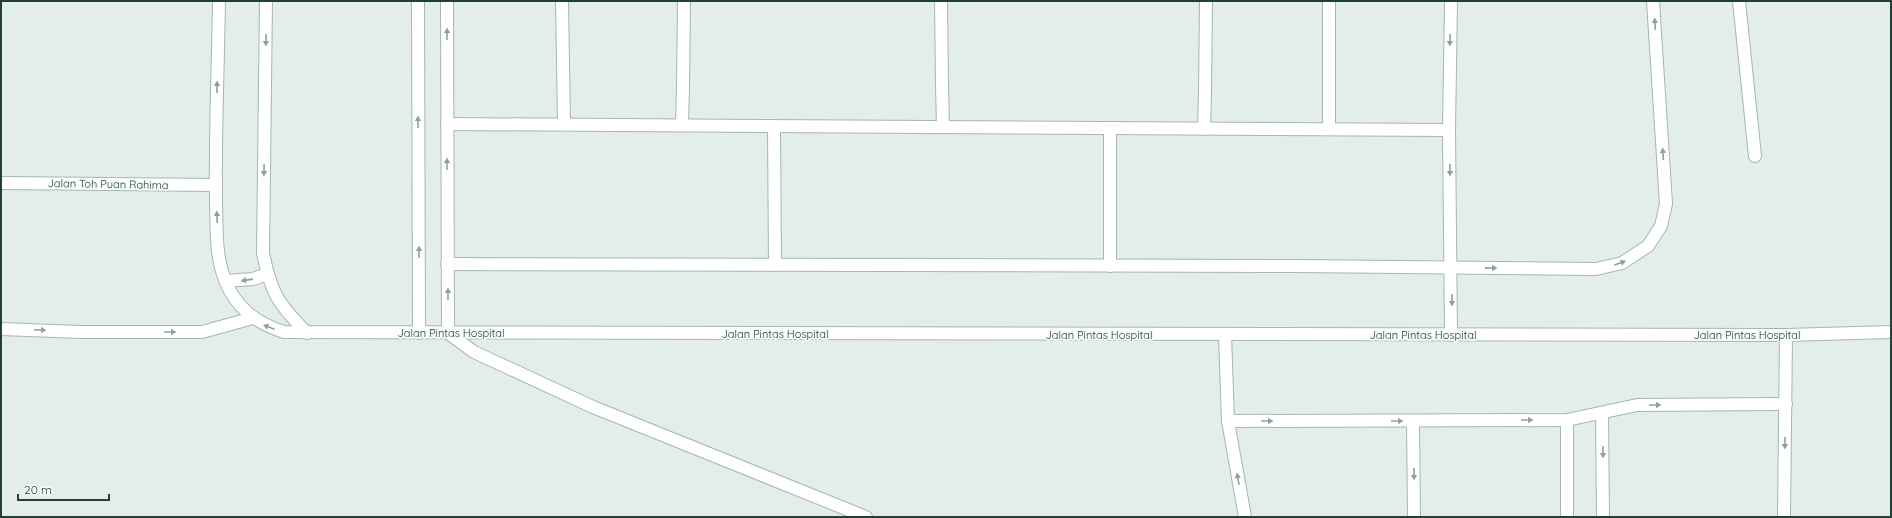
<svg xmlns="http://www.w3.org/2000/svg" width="1892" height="518" font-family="Quicksand,sans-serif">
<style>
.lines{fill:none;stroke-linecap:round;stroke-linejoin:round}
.service-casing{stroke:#a5b7ae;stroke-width:14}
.pedestrian-casing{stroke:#a5b7ae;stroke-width:14}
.minor-casing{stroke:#a5b7ae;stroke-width:14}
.service{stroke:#fff;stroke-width:12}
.pedestrian{stroke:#fff;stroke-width:12}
.minor{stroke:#fff;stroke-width:12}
.oneway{fill:#90a09a}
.labels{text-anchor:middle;stroke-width:3.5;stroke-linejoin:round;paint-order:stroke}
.street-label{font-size:11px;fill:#224134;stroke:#f4faf6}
</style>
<rect width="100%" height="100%" fill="#e3eee8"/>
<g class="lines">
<g class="service-casing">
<g id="service">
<path d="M418 1 419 333"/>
<path d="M1739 1 1755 156"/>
<path d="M1 329 81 332H202L253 318"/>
<path d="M448 333 474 352 593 407 866 517"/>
</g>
</g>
<g class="pedestrian-casing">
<g id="pedestrian">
<path d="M562 1 564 124"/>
<path d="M1329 1V129"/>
<path d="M942 85 943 127"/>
<path d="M447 124 1449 130"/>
<path d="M682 125 683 88"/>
<path d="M774 126 775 265"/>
<path d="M1110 128V266"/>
<path d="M1204 129 1205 92"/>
</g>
</g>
<g class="minor-casing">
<g id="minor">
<path d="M219 1C218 68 215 135 216 202 217 228 215 255 225 280 236 308 256 323 284 332L1786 335 1891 332"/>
<path d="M266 1 263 253C271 293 278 304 307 333"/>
<path d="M447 1 448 333"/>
<path d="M941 1 942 85"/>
<path d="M1451 1 1449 130 1451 335"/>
<path d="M683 88 684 1"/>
<path d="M1205 92 1206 1"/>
<path d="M1 183 216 185"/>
<path d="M447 264 1297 266 1596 269 1622 263 1648 246 1661 226 1666 204 1653 1"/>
<path d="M225 281 253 279 267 274"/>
<path d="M1225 335 1228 421 1245 517"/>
<path d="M1602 413 1603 517"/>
<path d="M1567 420V517"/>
<path d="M1228 421 1567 420 1637 405 1786 404"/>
<path d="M1413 421 1414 517"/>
<path d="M1784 517 1786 335"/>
</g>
</g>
<use href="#service" class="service"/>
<use href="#pedestrian" class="pedestrian"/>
<use href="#minor" class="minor"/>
</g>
<defs><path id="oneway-solid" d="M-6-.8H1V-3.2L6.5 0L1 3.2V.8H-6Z"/></defs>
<g class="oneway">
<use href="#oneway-solid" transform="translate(1655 24) rotate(-94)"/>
<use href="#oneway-solid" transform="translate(447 34) rotate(-90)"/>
<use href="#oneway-solid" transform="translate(266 40) rotate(91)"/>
<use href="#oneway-solid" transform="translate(1450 40) rotate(91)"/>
<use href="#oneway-solid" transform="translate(217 87) rotate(-89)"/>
<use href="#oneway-solid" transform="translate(418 122) rotate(-90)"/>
<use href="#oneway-solid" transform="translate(1663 154) rotate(-94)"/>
<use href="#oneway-solid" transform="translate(447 164) rotate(-90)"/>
<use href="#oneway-solid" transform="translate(264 170) rotate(91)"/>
<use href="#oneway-solid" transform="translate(1450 170) rotate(89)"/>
<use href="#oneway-solid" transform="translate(217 217) rotate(-92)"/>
<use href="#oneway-solid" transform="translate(419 252) rotate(-90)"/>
<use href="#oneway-solid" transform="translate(1620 263) rotate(-20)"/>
<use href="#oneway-solid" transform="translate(1491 268) rotate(1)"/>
<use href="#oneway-solid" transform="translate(247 280) rotate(172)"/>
<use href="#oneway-solid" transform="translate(448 294) rotate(-90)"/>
<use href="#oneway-solid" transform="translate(1452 300) rotate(90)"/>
<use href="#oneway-solid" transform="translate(269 327) rotate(-159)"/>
<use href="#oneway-solid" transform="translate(40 330) rotate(2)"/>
<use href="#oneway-solid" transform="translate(170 332)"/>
<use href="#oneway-solid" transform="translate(1655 405)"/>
<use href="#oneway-solid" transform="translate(1527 420)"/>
<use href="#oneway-solid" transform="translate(1267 421)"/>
<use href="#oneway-solid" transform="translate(1397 421)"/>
<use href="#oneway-solid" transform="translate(1785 443) rotate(91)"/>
<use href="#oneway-solid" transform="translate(1603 452) rotate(90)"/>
<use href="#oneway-solid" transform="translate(1414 474) rotate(90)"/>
<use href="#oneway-solid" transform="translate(1238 479) rotate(-100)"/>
</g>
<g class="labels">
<g class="street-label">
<text transform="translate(108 184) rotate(1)" y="4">Jalan Toh Puan Rahima</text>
<text x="451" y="337">Jalan Pintas Hospital</text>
<text x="775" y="338">Jalan Pintas Hospital</text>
<text x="1099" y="339">Jalan Pintas Hospital</text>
<text x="1423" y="339">Jalan Pintas Hospital</text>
<text x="1747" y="339">Jalan Pintas Hospital</text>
</g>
</g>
<rect width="1892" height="518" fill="none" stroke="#224134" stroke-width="4"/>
<path d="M18 494v6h91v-6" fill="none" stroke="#224134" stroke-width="2"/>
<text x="24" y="494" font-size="12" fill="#224134" stroke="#f4faf6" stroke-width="3" paint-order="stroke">20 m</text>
</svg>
